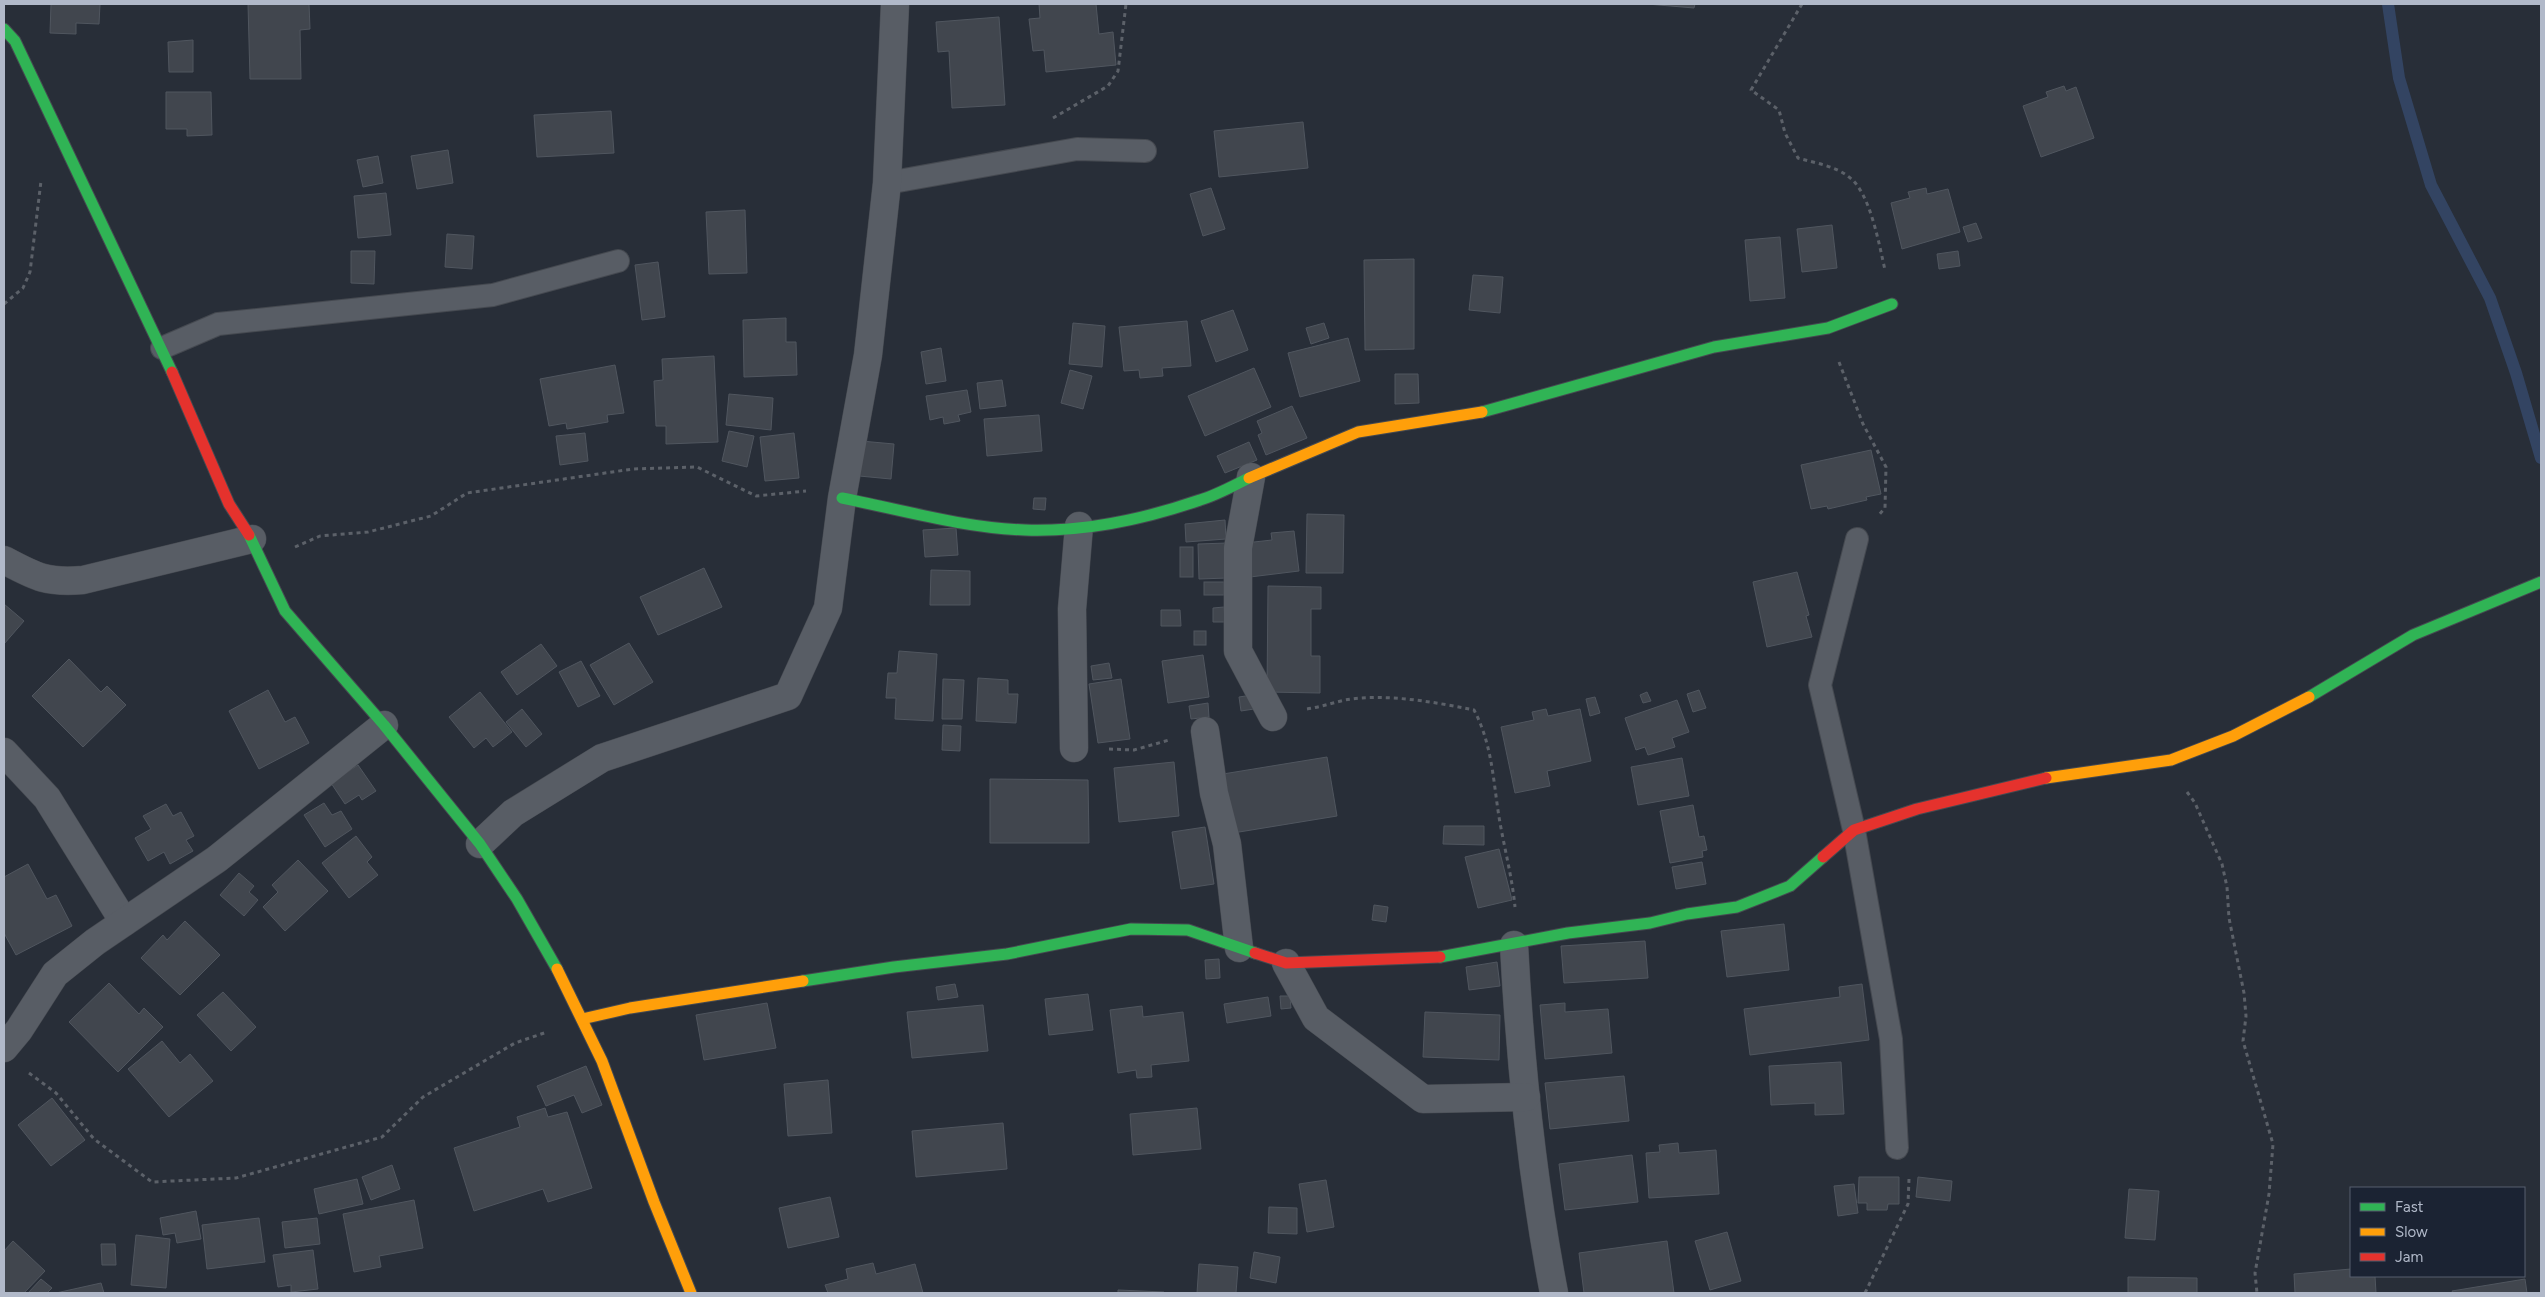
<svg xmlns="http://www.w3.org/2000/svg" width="2545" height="1297" font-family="Figtree,sans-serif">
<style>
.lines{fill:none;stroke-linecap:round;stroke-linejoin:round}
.stream{stroke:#334462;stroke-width:12}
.building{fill:#41464e;stroke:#50565f}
.lane-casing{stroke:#454950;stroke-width:24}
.street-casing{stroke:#454950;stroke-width:29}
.fast-casing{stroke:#454950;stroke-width:13}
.slow-casing{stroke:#454950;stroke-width:13}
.jam-casing{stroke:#454950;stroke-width:13}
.path{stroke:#5c6169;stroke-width:3;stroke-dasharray:4 4;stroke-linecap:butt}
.lane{stroke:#585d65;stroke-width:22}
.street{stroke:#585d65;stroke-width:28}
.fast{stroke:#30b455;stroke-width:11}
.slow{stroke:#ff9f0a;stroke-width:11}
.jam{stroke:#e5322d;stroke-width:11}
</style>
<rect width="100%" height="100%" fill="#282e38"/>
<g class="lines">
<path class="stream" d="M2388 4 2399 78 2431 185 2490 298 2516 373 2541 458"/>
</g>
<g class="building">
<path d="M51 4H100L99 24 76 23V34L50 33Z"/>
<path d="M248 4H309L310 29 300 30 301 79H250Z"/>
<path d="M1039 4H1096L1099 34 1113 32 1116 65 1046 72 1044 50 1033 51 1029 19 1040 18Z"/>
<path d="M1647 4H1695L1694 8Z"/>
<path d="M999 17 1005 105 952 108 949 51 938 52 936 22Z"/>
<path d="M193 40V72H169L168 42Z"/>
<path d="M2064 86 2066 91 2076 87 2094 138 2041 157 2023 106 2048 97 2046 92Z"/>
<path d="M166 92H211L212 135 187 136V129H166Z"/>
<path d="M611 111 614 153 537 157 534 115Z"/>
<path d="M1303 122 1308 168 1219 177 1214 131Z"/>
<path d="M448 150 453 183 417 189 411 156Z"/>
<path d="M378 156 383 183 363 187 357 160Z"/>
<path d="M1211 188 1225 229 1203 236 1190 194Z"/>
<path d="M1926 188 1927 194 1948 189 1960 232 1902 249 1891 203 1910 198 1908 192Z"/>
<path d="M386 193 391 235 358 238 354 196Z"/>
<path d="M745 210 747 273 709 274 706 212Z"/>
<path d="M1976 223 1982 238 1968 242 1963 227Z"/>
<path d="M1832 225 1837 268 1802 272 1797 229Z"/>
<path d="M447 234 474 236 472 269 445 267Z"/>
<path d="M1780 237 1785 298 1750 301 1745 240Z"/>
<path d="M351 251H375L374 284 351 283Z"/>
<path d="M1958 251 1960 266 1939 269 1937 254Z"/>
<path d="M1414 259V349L1365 350 1364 260Z"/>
<path d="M658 262 665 317 642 320 635 265Z"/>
<path d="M1473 275 1503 277 1500 313 1469 310Z"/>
<path d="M1233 310 1248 350 1216 362 1201 321Z"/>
<path d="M786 318V342H796L797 375 744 377 743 320Z"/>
<path d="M1187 321 1191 366 1162 368 1163 376 1140 378 1139 370 1124 371 1119 327Z"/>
<path d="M1073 323 1105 326 1102 367 1069 364Z"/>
<path d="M1324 323 1329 338 1311 344 1306 328Z"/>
<path d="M1348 338 1360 381 1300 397 1288 353Z"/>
<path d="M941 348 946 381 926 384 921 352Z"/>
<path d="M714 356 718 442 666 444V426H656L654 381 663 380 662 359Z"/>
<path d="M615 365 624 413 607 415 608 422 567 429 566 423 549 426 540 379Z"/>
<path d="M1254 368 1271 407 1205 436 1188 396Z"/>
<path d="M1070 370 1092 376 1083 409 1061 403Z"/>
<path d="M1395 374H1418L1419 403 1395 404Z"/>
<path d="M1002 380 1006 406 980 409 977 383Z"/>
<path d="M967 390 971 412 958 415 960 421 944 424 943 417 930 420 926 396Z"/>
<path d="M729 394 773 398 771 430 726 425Z"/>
<path d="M1292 406 1307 438 1266 455 1258 435 1262 433 1257 421Z"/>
<path d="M1039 415 1042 451 987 456 984 419Z"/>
<path d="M729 431 754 436 747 467 722 461Z"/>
<path d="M585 433 588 461 560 465 556 436Z"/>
<path d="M794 433 799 478 765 481 760 437Z"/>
<path d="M861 441 894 444 891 479 859 476Z"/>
<path d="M1249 442 1257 460 1225 473 1217 456Z"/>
<path d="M1871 450 1881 494 1866 497 1867 500 1828 509 1827 506 1811 509 1801 465Z"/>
<path d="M1034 498H1046L1045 510 1033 509Z"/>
<path d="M1307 514 1344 515 1343 573H1306Z"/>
<path d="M1225 520 1226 539 1186 542 1185 524Z"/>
<path d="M956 528 958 555 925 557 923 530Z"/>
<path d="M1294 531 1299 571 1250 577 1245 543 1272 540 1271 533Z"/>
<path d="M1227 543 1228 578 1199 579 1198 544Z"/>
<rect x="1180" y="547" width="13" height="30"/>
<path d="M704 568 722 607 658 635 640 597Z"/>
<path d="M931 570 970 571V605H930Z"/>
<path d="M1797 572 1809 615 1806 616 1812 637 1767 647 1753 582Z"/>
<rect x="1204" y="582" width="20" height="13"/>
<path d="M1268 586 1321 587V609H1311V656H1320V693L1267 692Z"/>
<path d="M4 604 24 621 4 644Z"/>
<path d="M1224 607 1225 622H1213V608Z"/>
<path d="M1161 610H1180L1181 626H1161Z"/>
<rect x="1194" y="631" width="12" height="14"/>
<path d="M629 643 653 682 614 705 590 665Z"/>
<path d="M541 644 557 666 517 695 501 672Z"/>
<path d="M899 651 937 654 933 721 895 719 896 698H886L888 673H897Z"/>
<path d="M1203 655 1209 697 1168 703 1162 661Z"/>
<path d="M69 659 101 692 107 686 126 705 83 747 32 696Z"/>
<path d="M581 661 600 696 578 707 559 672Z"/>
<path d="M1109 663 1112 678 1093 680 1091 666Z"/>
<path d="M978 678 1008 680V694H1018L1016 723 976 721Z"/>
<path d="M943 679 964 680 962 719H942Z"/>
<path d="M1121 679 1130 739 1098 743 1089 684Z"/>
<path d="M268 690 285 722 295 717 309 743 259 769 229 711Z"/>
<path d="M1699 690 1706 708 1693 712 1687 694Z"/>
<path d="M480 692 512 732 493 747 486 738 474 748 449 717Z"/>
<path d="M1647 692 1651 701 1643 703 1640 695Z"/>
<path d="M1252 695 1254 709 1241 711 1239 697Z"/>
<path d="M1595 697 1600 713 1590 716 1586 699Z"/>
<path d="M1677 700 1689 732 1672 738 1675 747 1648 755 1645 747 1636 750 1625 718Z"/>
<path d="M1208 703 1209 717 1191 719 1189 706Z"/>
<path d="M522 709 542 734 526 747 506 722Z"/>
<path d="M1546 709 1548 716 1580 709 1591 761 1547 771 1550 786 1515 793 1501 727 1534 720 1532 712Z"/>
<path d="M943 725 961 726 960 751 942 750Z"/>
<path d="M1327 757 1337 816 1233 833 1223 774Z"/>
<path d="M1682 758 1689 796 1638 805 1631 767Z"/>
<path d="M1174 762 1179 816 1119 822 1114 768Z"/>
<path d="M358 765 376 791 362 800 359 795 345 804 331 783Z"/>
<path d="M990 779 1088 780 1089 843H990Z"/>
<path d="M324 803 332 815 341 811 352 829 325 847 304 815Z"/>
<path d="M166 804 173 816 181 812 194 836 186 840 193 851 170 864 164 852 148 861 135 838 151 829 143 816Z"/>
<path d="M1693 805 1699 837 1704 836 1707 850 1702 851 1703 857 1670 863 1660 811Z"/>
<path d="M1444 826H1484V845L1443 844Z"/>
<path d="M1205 827 1214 884 1181 889 1172 832Z"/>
<path d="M356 836 372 857 367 862 378 875 349 898 322 863Z"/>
<path d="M1499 849 1512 900 1478 908 1465 857Z"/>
<path d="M298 860 328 891 285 931 263 907 278 892 272 885Z"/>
<path d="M1702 862 1706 884 1676 889 1672 867Z"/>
<path d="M28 864 47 899 56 895 72 926 16 955 4 933V877Z"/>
<path d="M239 873 254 886 249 892 258 900 244 916 220 895Z"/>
<path d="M1374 905 1388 907 1386 922 1372 920Z"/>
<path d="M185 921 220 955 180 995 141 958 163 935 167 940Z"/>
<path d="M1784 924 1789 970 1727 977 1721 931Z"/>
<path d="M1645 941 1648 978 1564 983 1561 946Z"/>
<path d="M1219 959 1220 978 1206 979 1205 960Z"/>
<path d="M1497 962 1500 986 1469 990 1466 967Z"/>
<path d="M109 983 139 1014 144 1008 163 1027 118 1072 69 1022Z"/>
<path d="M955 984 958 997 938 1000 936 987Z"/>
<path d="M1862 984 1869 1040 1750 1055 1744 1009 1840 997 1839 987Z"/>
<path d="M223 992 256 1027 231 1051 197 1015Z"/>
<path d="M1088 994 1093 1030 1049 1035 1045 999Z"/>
<path d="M1280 996H1290L1291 1008 1281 1009Z"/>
<path d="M1268 997 1271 1016 1227 1023 1224 1004Z"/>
<path d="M767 1003 776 1048 704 1060 696 1015Z"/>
<path d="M1565 1003V1012L1608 1009 1612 1053 1545 1059 1540 1005Z"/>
<path d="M983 1005 988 1051 912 1058 907 1012Z"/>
<path d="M1142 1006 1143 1017 1183 1012 1189 1061 1151 1065 1152 1077 1137 1078 1136 1070 1118 1073 1110 1010Z"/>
<path d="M1425 1012 1500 1015 1499 1060 1423 1057Z"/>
<path d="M162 1041 180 1063 190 1054 213 1081 169 1117 128 1069Z"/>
<path d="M1841 1062 1844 1114 1815 1115V1103L1771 1105 1769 1066Z"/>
<path d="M586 1066 602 1105 582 1113 574 1095 546 1106 537 1086Z"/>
<path d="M1624 1076 1629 1121 1550 1129 1545 1083Z"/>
<path d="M828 1080 832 1133 788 1136 784 1084Z"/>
<path d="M52 1098 85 1140 51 1166 18 1125Z"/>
<path d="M545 1108 548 1117 567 1112 592 1188 548 1202 543 1189 474 1211 454 1148 520 1127 517 1117Z"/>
<path d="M1197 1108 1201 1149 1133 1155 1130 1114Z"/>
<path d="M1003 1123 1007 1169 916 1177 912 1131Z"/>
<path d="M1678 1143 1679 1153 1716 1150 1719 1194 1649 1198 1646 1153 1660 1152 1659 1145Z"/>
<path d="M1632 1155 1638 1202 1565 1210 1559 1164Z"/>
<path d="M392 1165 400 1189 371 1200 362 1177Z"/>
<path d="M1859 1177H1899V1204H1888L1887 1210H1867V1203H1858Z"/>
<path d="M1918 1177 1952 1181 1950 1201 1916 1197Z"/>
<path d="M357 1179 363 1204 319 1214 314 1189Z"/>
<path d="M1326 1180 1334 1227 1307 1232 1299 1184Z"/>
<path d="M1854 1184 1858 1213 1838 1216 1834 1186Z"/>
<path d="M2129 1189 2159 1191 2155 1240 2125 1238Z"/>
<path d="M830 1197 839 1237 788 1248 779 1208Z"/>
<path d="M414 1200 423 1248 379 1256 381 1267 354 1272 343 1214Z"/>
<path d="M1269 1207 1297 1208V1234L1268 1233Z"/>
<path d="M196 1211 201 1239 177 1243 175 1233 163 1235 160 1218Z"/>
<path d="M259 1218 265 1262 207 1269 202 1225Z"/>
<path d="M317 1218 320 1244 285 1248 282 1222Z"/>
<path d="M1727 1232 1741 1281 1710 1290 1695 1241Z"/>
<path d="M136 1235 170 1239 166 1288 131 1285Z"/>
<path d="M13 1241 45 1271 24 1293H4V1251Z"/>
<path d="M1667 1241 1674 1293H1584L1579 1253Z"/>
<path d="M101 1244H115L116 1265H102Z"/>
<path d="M313 1250 318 1289 291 1292V1285L278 1287 273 1255Z"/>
<path d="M1254 1252 1280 1257 1276 1283 1250 1278Z"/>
<path d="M873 1263 876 1274 915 1264 923 1293H828L825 1285 848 1279 846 1269Z"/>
<path d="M1199 1264 1238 1267 1236 1293H1197Z"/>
<path d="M2351 1269V1276H2375L2376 1293H2295L2294 1274Z"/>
<path d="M2128 1277 2197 1278V1293H2128Z"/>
<path d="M41 1279 52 1288 47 1293H28Z"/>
<path d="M2525 1279 2527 1293H2453L2452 1291Z"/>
<path d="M101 1283 104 1293H56Z"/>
<path d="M1118 1290 1164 1292V1293H1118Z"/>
</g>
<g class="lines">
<g class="lane-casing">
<g id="lane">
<path d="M887 183 1077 149 1145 151"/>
<path d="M162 348 218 324 493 295 618 261"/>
<path d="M1857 539 1820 685 1854 830 1891 1039 1897 1148"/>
</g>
</g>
<g class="street-casing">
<g id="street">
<path d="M1251 477 1238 548V651L1273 717"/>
<path d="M4 560C36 577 46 583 83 580L252 539"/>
<path d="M1205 731 1214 793 1227 844 1239 948"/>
<path d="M1074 748 1072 609 1079 526"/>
<path d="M4 752 47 798 124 922"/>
<path d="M480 844 513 813 602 758 788 696 828 608 842 498 868 355 887 183 895 4"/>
<path d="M1514 945C1520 1061 1532 1179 1554 1293"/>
<path d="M1286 963 1316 1018 1423 1099 1526 1097"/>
<path d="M4 1048 19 1030 55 974 95 942 217 859 384 725"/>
</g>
</g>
<g class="fast-casing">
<g id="fast">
<path d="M4 29 15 41 172 372"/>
<path d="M1482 412 1714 347 1828 328 1892 304"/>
<path d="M842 498C902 510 964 528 1025 530 1083 532 1145 519 1200 500 1217 495 1233 486 1249 478"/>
<path d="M249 535 285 611 384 725 480 844 517 899 557 969"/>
<path d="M2309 697 2413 635 2541 582"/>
<path d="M1440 957 1568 933 1650 923 1687 914 1737 907 1790 886 1823 857"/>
<path d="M803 981 894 967 1007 954 1131 929 1188 930 1255 953"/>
</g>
</g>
<g class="slow-casing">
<g id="slow">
<path d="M1249 478 1358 432 1482 412"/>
<path d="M2046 778 2171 760 2233 736 2309 697"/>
<path d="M557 969 602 1061 654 1202 691 1293"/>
<path d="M582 1019 630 1008 803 981"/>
</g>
</g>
<g class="jam-casing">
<g id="jam">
<path d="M172 372 229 504 249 535"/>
<path d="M1823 857 1854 830 1917 809 2046 778"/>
<path d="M1255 953 1286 963 1440 957"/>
</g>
</g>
<g class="path">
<path d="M1802 4 1751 90 1779 110 1785 133 1798 158C1815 163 1835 166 1849 177 1870 192 1879 244 1885 270"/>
<path d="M1053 118 1108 86 1118 71 1126 4"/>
<path d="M4 304 23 288 30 272 41 181"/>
<path d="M1839 362 1863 424 1886 467 1885 508 1878 516"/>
<path d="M295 547 320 536 368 532 431 516 467 493 633 469 697 467 756 496 806 491"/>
<path d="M1307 709C1320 707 1332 703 1345 700 1385 693 1434 702 1474 710 1492 744 1493 779 1499 817 1504 847 1512 876 1515 907"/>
<path d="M1109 749 1134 750 1169 740"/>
<path d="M2187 792 2195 803 2222 864 2227 887 2229 918 2244 993 2246 1016 2243 1041 2273 1144 2269 1194 2255 1273 2257 1293"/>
<path d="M29 1073 56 1093 94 1139 152 1182 236 1178 382 1137 423 1097 515 1043 547 1032"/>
<path d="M1865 1293 1908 1204 1909 1179"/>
</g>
<use href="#lane" class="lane"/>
<use href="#street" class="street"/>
<use href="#fast" class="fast"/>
<use href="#slow" class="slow"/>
<use href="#jam" class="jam"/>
</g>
<rect width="2545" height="1297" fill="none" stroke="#b1b9c9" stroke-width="10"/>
<rect x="2350" y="1187" width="175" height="90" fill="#1b2333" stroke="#575f6f"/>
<rect x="2360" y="1203" width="25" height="8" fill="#30b455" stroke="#575f6f"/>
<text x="2395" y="1212" font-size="15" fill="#b1b9c9">Fast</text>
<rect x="2360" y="1228" width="25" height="8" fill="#ff9f0a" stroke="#575f6f"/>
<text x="2395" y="1237" font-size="15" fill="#b1b9c9">Slow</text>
<rect x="2360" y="1253" width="25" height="8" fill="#e5322d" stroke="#575f6f"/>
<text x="2395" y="1262" font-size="15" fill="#b1b9c9">Jam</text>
</svg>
